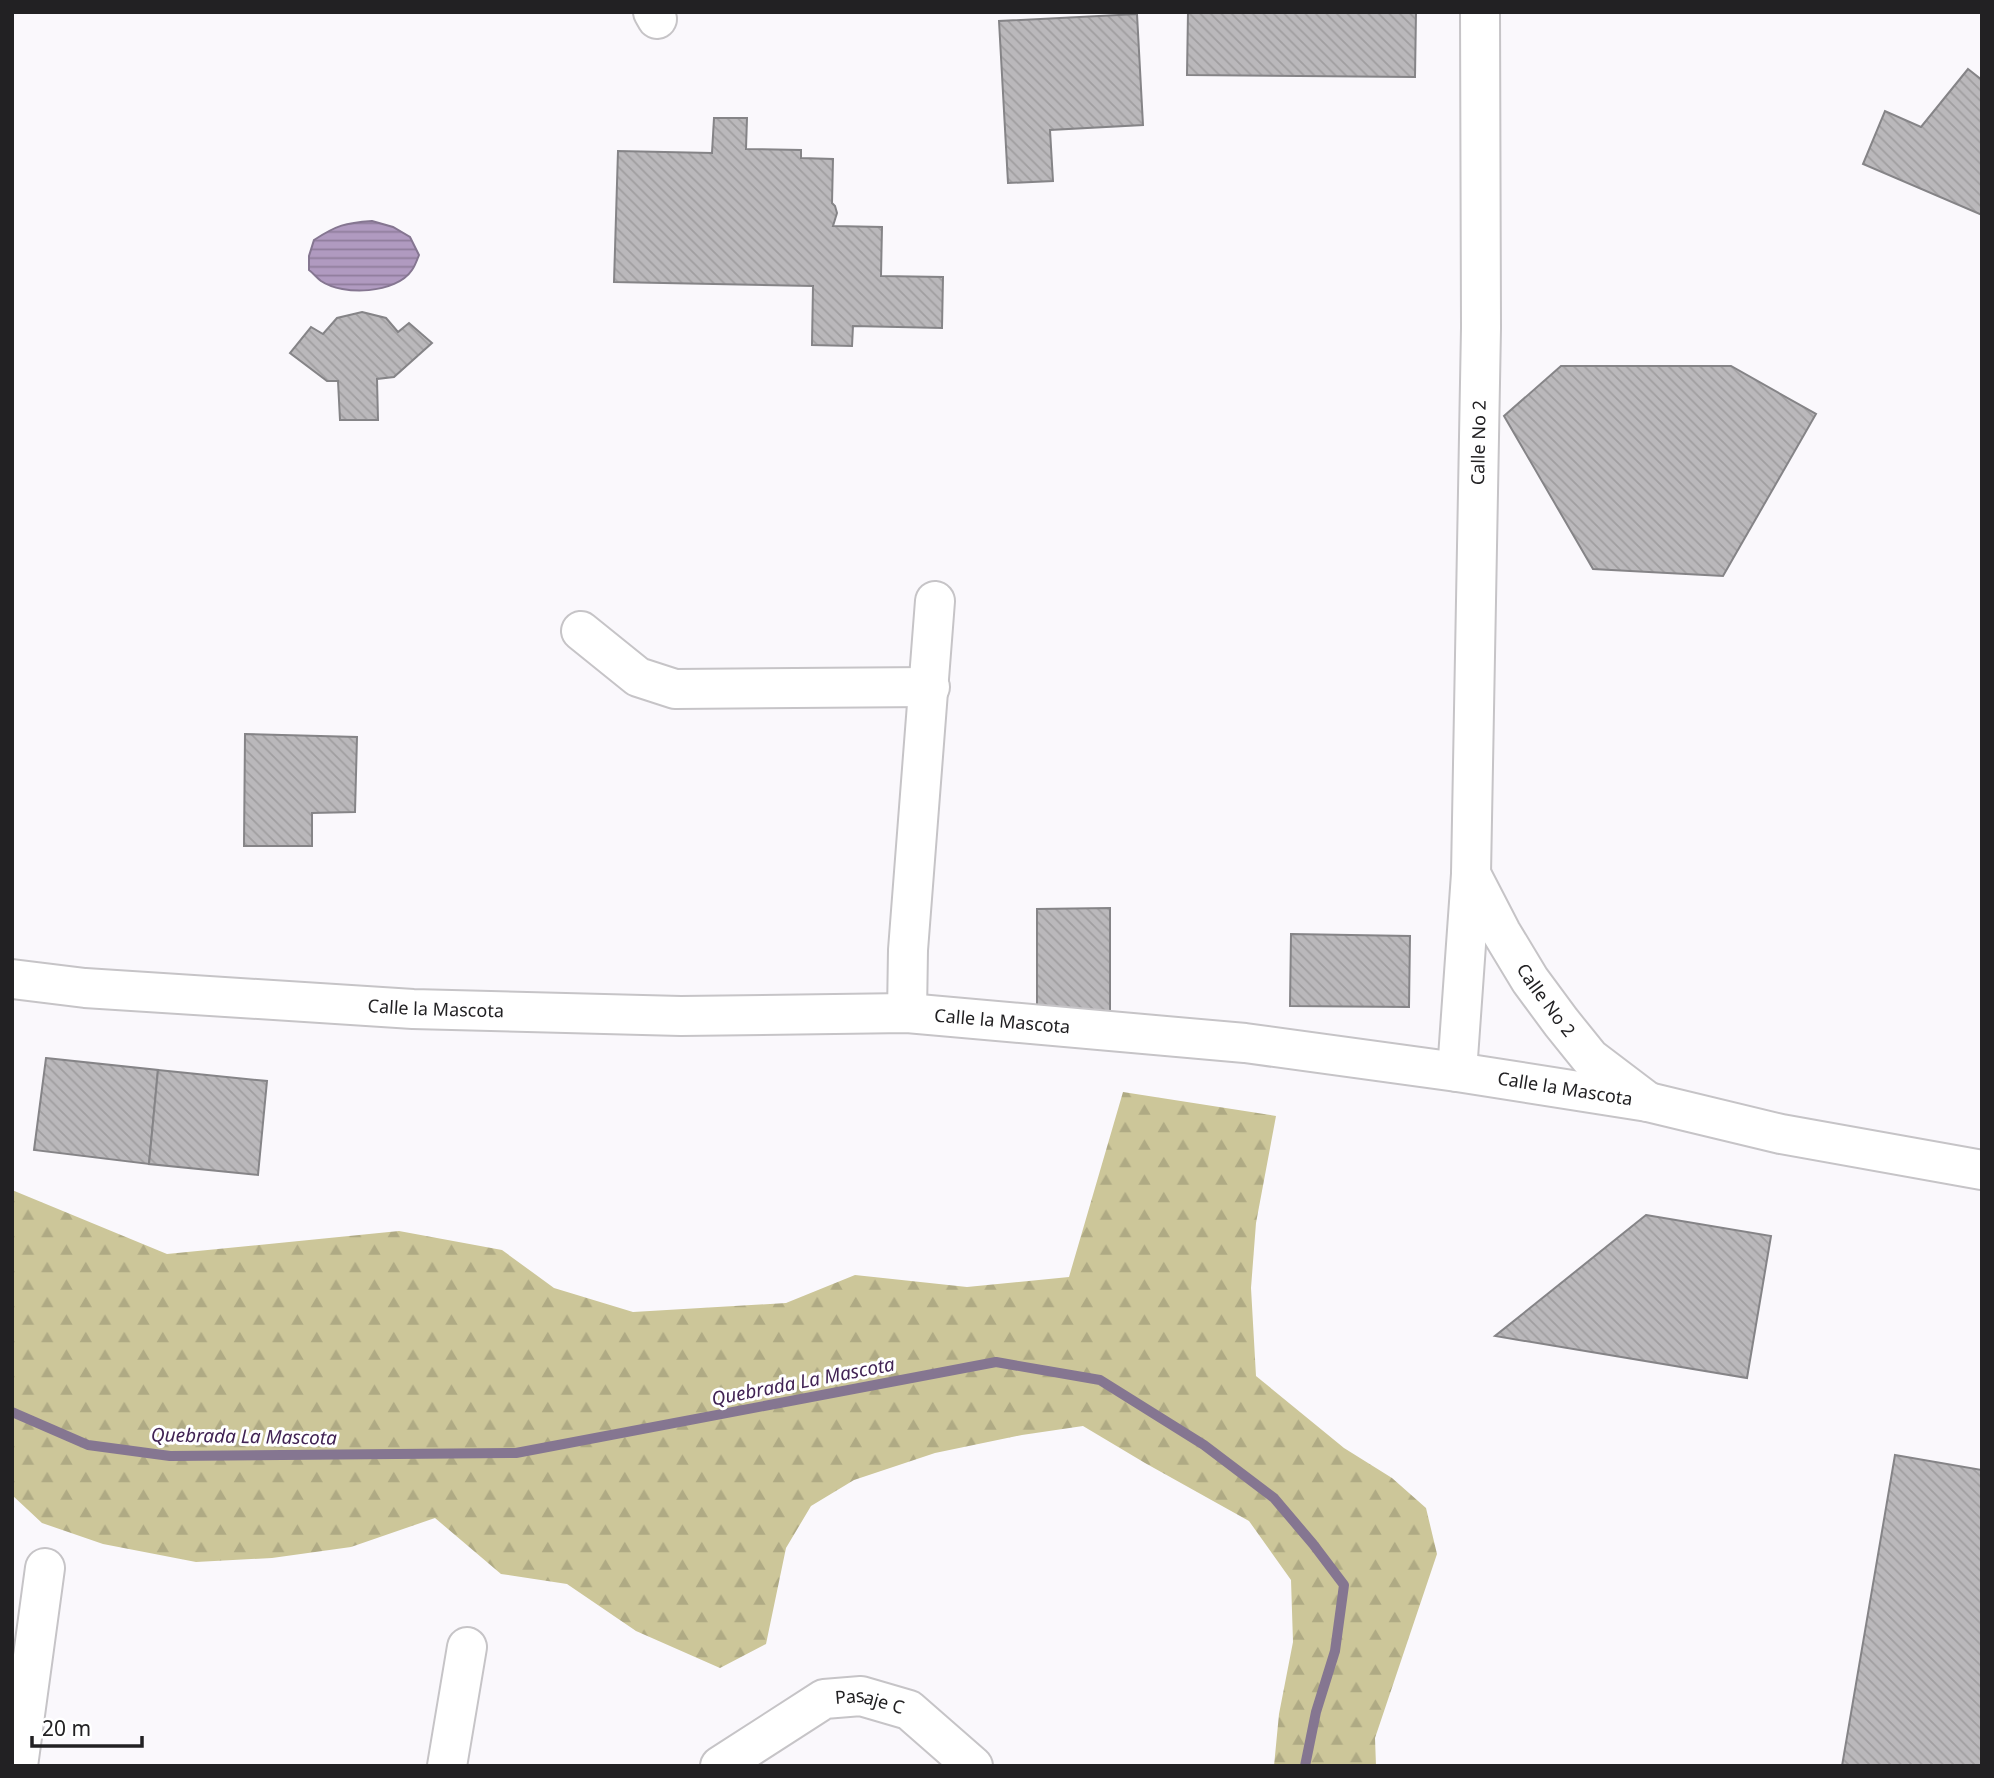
<svg xmlns="http://www.w3.org/2000/svg" width="1994" height="1778" font-family="'Noto Sans',sans-serif">
<style>
.forest{fill:url(#forest-firs)}
.water{fill:url(#water-rules);stroke:#857691;stroke-width:2}
.lines{fill:none;stroke-linecap:round;stroke-linejoin:round}
.stream{stroke:#857691;stroke-width:10}
.building{fill:url(#building-back-hatch);stroke:#858487;stroke-width:2}
.minor-casing{stroke:#c6c4c7;stroke-width:42}
.major-casing{stroke:#c6c4c7;stroke-width:42}
.minor{stroke:#fff;stroke-width:38}
.major{stroke:#fff;stroke-width:38}
.labels{text-anchor:middle;stroke-width:6;stroke-linejoin:round;paint-order:stroke}
.street-label{font-size:18px;fill:#222123;stroke:#fff}
.water-label{font-size:19px;font-style:italic;fill:#412354;stroke:#fff}
</style>
<defs>
<pattern id="forest-firs" width="22" height="20" patternUnits="userSpaceOnUse" patternTransform="scale(1.75)"><rect width="22" height="20" fill="#ccc699"/><path d="M5 1l3.5 6h-7zM16 11l3.5 6h-7z" fill="#afaa84"/></pattern>
<pattern id="water-rules" width="6" height="5" patternUnits="userSpaceOnUse" patternTransform="scale(1.75)"><rect width="6" height="5" fill="#b09ac0"/><path d="M0 2.5h6" fill="none" stroke="#8f7d9c"/></pattern>
<pattern id="building-back-hatch" width="6" height="6" patternUnits="userSpaceOnUse" patternTransform="scale(1.75)"><rect width="6" height="6" fill="#bab8bb"/><path d="M-1 5l2 2M0 0l6 6M5-1l2 2" fill="none" stroke="#a09ea0"/></pattern>
</defs>
<rect width="100%" height="100%" fill="#faf8fc"/>
<path class="forest" d="M1123 1092 1276 1116 1256 1223 1251 1288 1256 1376 1344 1448 1392 1478 1426 1508 1437 1554 1375 1738 1376 1766H1274L1279 1714 1293 1642 1291 1580 1249 1521 1145 1463 1083 1426 1022 1435 935 1453 854 1480 811 1506 786 1548 766 1644 720 1668 636 1631 567 1584 501 1574 435 1518 351 1547 272 1558 196 1562 103 1544 42 1523 12 1495V1190L167 1254 399 1231 502 1250 554 1288 633 1312 786 1303 855 1275 967 1287 1069 1277Z"/>
<path class="water" d="M372 221 393 227 410 237 419 255C417 260 415 266 412 270 396 294 343 296 321 281 317 278 313 273 309 270V256L314 240C337 225 345 223 372 221Z"/>
<g class="lines">
<path class="stream" d="M12 1412 88 1445 170 1456 516 1453 996 1362 1100 1380 1204 1445 1274 1498 1313 1544 1344 1585 1335 1651 1316 1712 1305 1766"/>
</g>
<g class="building">
<path d="M1188 12H1416L1415 77 1187 75Z"/>
<path d="M1137 14 1143 125 1050 130 1053 181 1008 183 999 21Z"/>
<path d="M1968 69 1982 80V215L1863 164 1885 111 1921 127Z"/>
<path d="M714 118H747L746 149 801 150V158L833 159 832 203 835 206 837 213 833 226 882 227 881 276 943 277 942 328 853 326 852 346 812 345 813 286 614 282 618 151 712 153Z"/>
<path d="M362 312 386 318 398 332 409 323 432 343 394 377 377 379 378 420H340L338 381H327L290 353 311 327 323 334 337 318Z"/>
<path d="M1561 366H1731L1816 414 1723 576 1593 569 1504 416Z"/>
<path d="M245 734 357 737 355 812 312 813V846H244Z"/>
<path d="M1110 908V1016H1037V909Z"/>
<path d="M1291 934 1410 936 1409 1007 1290 1006Z"/>
<path d="M46 1058 158 1070 149 1164 34 1150Z"/>
<path d="M158 1070 267 1081 258 1175 149 1164Z"/>
<path d="M1646 1215 1771 1236 1747 1378 1495 1336Z"/>
<path d="M1895 1455 1982 1470V1766H1842Z"/>
</g>
<g class="lines">
<g class="minor-casing">
<g id="minor">
<path d="M653 12 657 19"/>
<path d="M581 631 638 677 675 689 930 687"/>
<path id="s1" d="M1471 874 1501 932 1530 980 1561 1022 1590 1058 1648 1102"/>
<path d="M907 1013 908 950 935 601"/>
<path id="s2" d="M1457 1072 1471 874 1481 328 1480 12"/>
<path d="M18 1766 45 1568"/>
<path d="M447 1766 467 1647"/>
<path id="s3" d="M720 1766 824 1699 861 1696 909 1710 973 1766"/>
</g>
</g>
<g class="major-casing">
<g id="major">
<path id="s4" d="M12 979 85 988 413 1009 681 1016 907 1013 1245 1043 1457 1072 1648 1102 1781 1134 1982 1170"/>
</g>
</g>
<use href="#minor" class="minor"/>
<use href="#major" class="major"/>
</g>
<g class="labels">
<g class="street-label">
<text dy="6" stroke="none"><textPath href="#s2" startOffset="630">Calle No 2</textPath></text>
<text dy="6" stroke="none"><textPath href="#s1" startOffset="147">Calle No 2</textPath></text>
<text dy="6" stroke="none"><textPath href="#s4" startOffset="425">Calle la Mascota</textPath></text>
<text dy="6" stroke="none"><textPath href="#s4" startOffset="992">Calle la Mascota</textPath></text>
<text dy="6" stroke="none"><textPath href="#s4" startOffset="1559">Calle la Mascota</textPath></text>
<text dy="6" stroke="none"><textPath href="#s3" startOffset="170">Pasaje C</textPath></text>
</g>
<g class="water-label">
<text transform="translate(803 1381) rotate(-11)" y="7">Quebrada La Mascota</text>
<text transform="translate(244 1436) rotate(1)" y="7">Quebrada La Mascota</text>
</g>
</g>
<rect width="1994" height="1778" fill="none" stroke="#222123" stroke-width="28"/>
<path d="M32 1736v10h110v-10" fill="none" stroke="#222123" stroke-width="3.5"/>
<text x="42" y="1736" font-size="21" fill="#222123" stroke="#ffffff" stroke-width="5" paint-order="stroke">20 m</text>
</svg>
